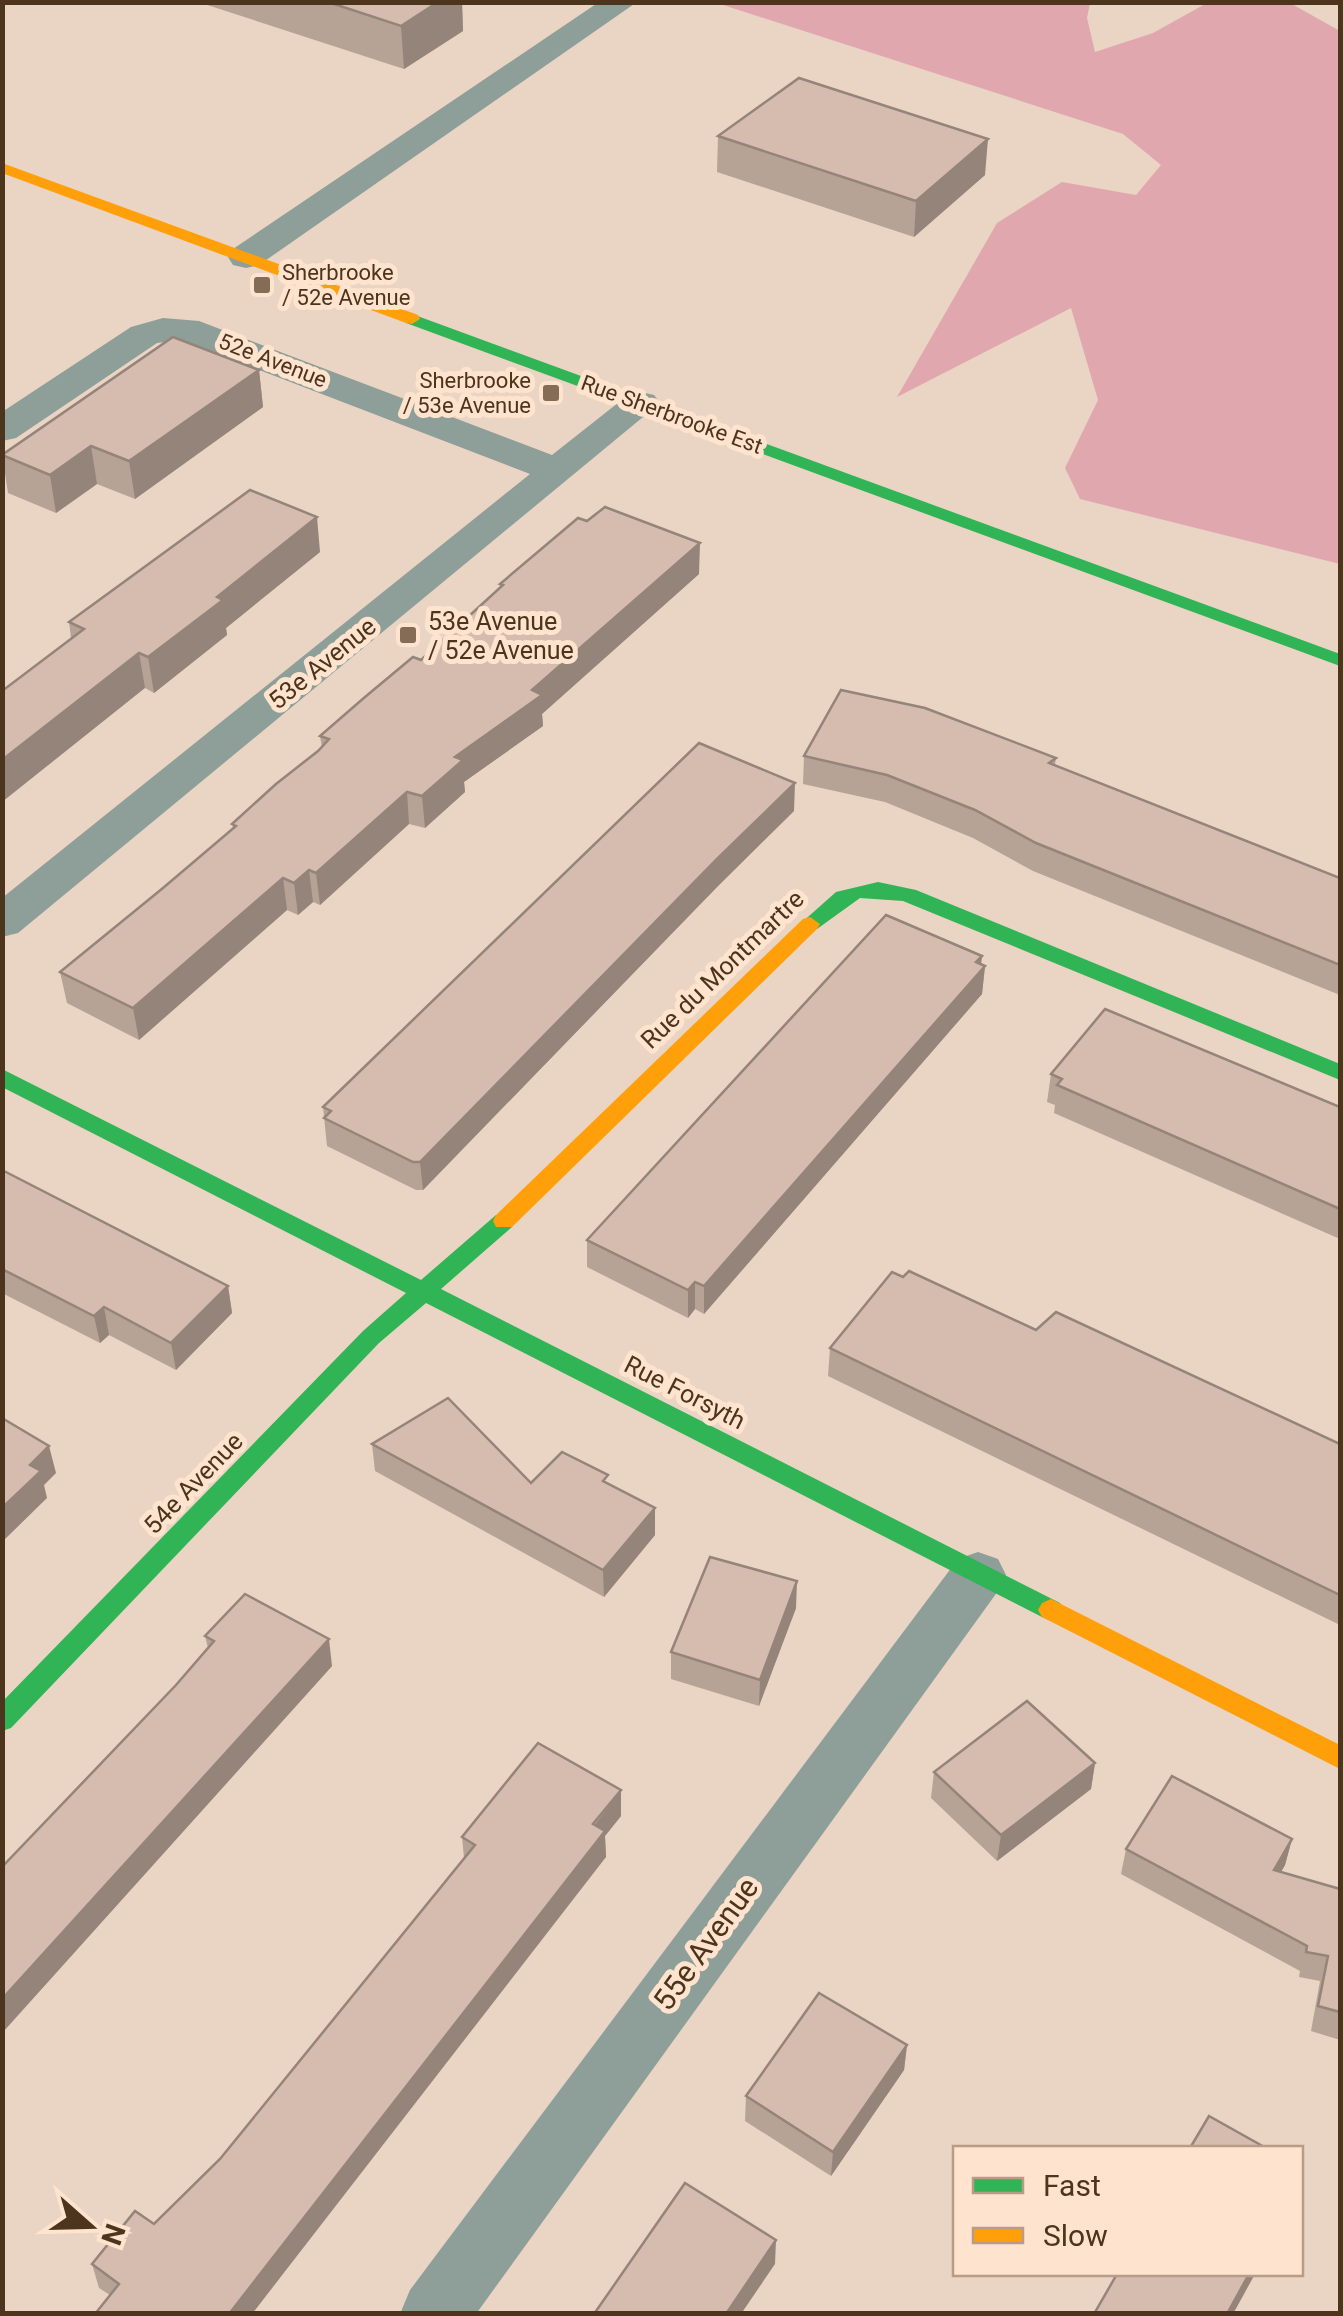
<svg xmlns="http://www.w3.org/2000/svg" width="1343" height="2316" font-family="Roboto,sans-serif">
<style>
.forest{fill:#e0a8ae}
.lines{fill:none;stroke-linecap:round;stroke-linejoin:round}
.street{fill:#8d9f98;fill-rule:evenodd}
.fast{fill:#30b455;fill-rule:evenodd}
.slow{fill:#ff9f0a;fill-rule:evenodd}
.wall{fill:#b7a296}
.shaded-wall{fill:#95847a}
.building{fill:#d5bcae;stroke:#95847a;stroke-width:2.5}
.poi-dot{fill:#846c57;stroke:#fee3ce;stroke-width:4}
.labels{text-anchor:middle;stroke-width:10;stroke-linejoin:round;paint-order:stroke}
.far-poi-label{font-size:22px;fill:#4d341d;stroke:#fee3ce;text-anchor:start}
.far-street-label{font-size:22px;fill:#4d341d;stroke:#fee3ce}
.poi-label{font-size:25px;fill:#4d341d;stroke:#fee3ce;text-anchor:start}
.street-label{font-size:25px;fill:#4d341d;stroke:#fee3ce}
.near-street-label{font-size:30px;fill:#4d341d;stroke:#fee3ce}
</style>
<rect width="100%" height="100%" fill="#ead4c3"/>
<path class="forest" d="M717 3H1090L1087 18 1095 52 1153 33 1207 3H1290L1340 31V564L1080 499 1065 468 1098 400 1071 308 897 397 997 223 1062 182 1136 195 1161 165 1123 134Z"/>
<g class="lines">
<g class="street">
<path d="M599 2H637L259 265 246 268 233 265 228 257 233 249Z"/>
<path d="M163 318 199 321 552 455 628 395 641 392 654 395 660 403 18 933 2 937V898L530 474 181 340 157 343 16 438 2 441V412L131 327Z"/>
<path d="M978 1552 998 1559 1006 1575 998 1591 476 2314H400L410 2290 958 1559Z"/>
</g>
<g class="fast">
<path d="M412 314 1340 654V666L406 323 404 319Z"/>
<path d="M878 882 916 890 1340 1064V1080L903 901 860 898 817 929H803L800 924 836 892Z"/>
<path d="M2 1069 421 1280 496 1215H512L515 1221 512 1227 441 1289 1060 1603 1064 1610 1060 1617 1051 1621 1042 1617 426 1303 379 1343 11 1728 2 1731V1702L363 1331 406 1293 2 1087Z"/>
</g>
<g class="slow">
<path d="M2 163 418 315 420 319 412 324 406 323 2 173Z"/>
<path d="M810 917 820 924 817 929 512 1227H496L493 1221 496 1215 803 919Z"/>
<path d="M1051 1599 1340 1745V1769L1042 1617 1038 1610 1042 1603Z"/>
</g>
</g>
<g class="wall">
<path d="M198 2H462L463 31 404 69Z"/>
<path d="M718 136 985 175 914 237 717 172Z"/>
<path d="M259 370 263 407 135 499 97 484 56 513 8 493 2 454Z"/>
<path d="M320 552 226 628 227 635 154 693 145 688 71 638 69 622Z"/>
<path d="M699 574 542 714 543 726 464 782 465 792 425 828 409 824 320 905 313 902 298 915 287 910 139 1040 67 1003 60 972 163 888 233 828 232 824 318 751 322 747 320 736 421 660 500 588V584Z"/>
<path d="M804 756 1056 758 1055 765 1340 878V995L1033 871 973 838 885 802 803 784Z"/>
<path d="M794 811 718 886 423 1190H416L327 1146 323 1107Z"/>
<path d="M982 956 981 964 985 966 982 994 704 1314 695 1309 688 1318 587 1267V1240Z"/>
<path d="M1051 1074 1340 1107V1239L1054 1113 1055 1105 1047 1102Z"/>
<path d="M2 1170 228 1286 232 1313 176 1370 109 1335 100 1343 2 1293Z"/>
<path d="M1036 1330 1340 1444V1625L828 1376 830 1348Z"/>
<path d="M372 1444 531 1483H608L655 1535 604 1597 375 1471Z"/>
<path d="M796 1608 759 1706 671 1679V1652Z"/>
<path d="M205 1636 332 1666 2 2033V1867L176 1685 208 1648Z"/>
<path d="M1095 1763 1091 1789 997 1861 931 1798 934 1772Z"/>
<path d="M621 1790V1816L605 1836 606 1857 110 2295 99 2288 92 2264 154 2224 220 2159 464 1858 462 1837Z"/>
<path d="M1292 1839 1285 1865 1281 1872 1340 1889V2040L1311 2031 1320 1981 1299 1977 1300 1971 1121 1874 1126 1849Z"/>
<path d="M907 2045 904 2070 831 2176 745 2121 746 2096Z"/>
</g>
<g class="shaded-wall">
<path d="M438 2H462L463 31 404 69 401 26Z"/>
<path d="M988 139 985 175 914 237 916 201Z"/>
<path d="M259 370 263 407 135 499 129 461Z"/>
<path d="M91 446 97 484 56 513 50 475Z"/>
<path d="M317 517 320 552 226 628 227 635 154 693 148 657 217 597Z"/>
<path d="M700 543 699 574 542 714 543 726 464 782 465 792 425 828 422 796 455 757Z"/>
<path d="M139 653 145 688 2 802V760Z"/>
<path d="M795 783 794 811 718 886 423 1190 420 1162 718 858Z"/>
<path d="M407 792 409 824 320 905 316 873Z"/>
<path d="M309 870 313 902 298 915 294 883Z"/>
<path d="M283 878 287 910 139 1040 133 1008Z"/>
<path d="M982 956 980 971 985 966 982 994 704 1314V1286Z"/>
<path d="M695 1282V1309L688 1318V1290Z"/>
<path d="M228 1286 232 1313 176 1370 171 1343Z"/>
<path d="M104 1307 109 1335 100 1343 94 1316Z"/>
<path d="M49 1446 56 1473 44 1485 47 1498 2 1542V1508L30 1465Z"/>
<path d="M655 1508V1535L604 1597 603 1570Z"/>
<path d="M797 1581 796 1608 759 1706 760 1680Z"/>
<path d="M329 1639 332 1666 2 2033V1999Z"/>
<path d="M1095 1763 1091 1789 997 1861 1001 1835Z"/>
<path d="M621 1790V1816L605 1836 606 1857 252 2314H229Z"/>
<path d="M1292 1839 1285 1865 1267 1896 1274 1870Z"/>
<path d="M907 2045 904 2070 831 2176 833 2152Z"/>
<path d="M776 2240 775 2264 741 2314H726Z"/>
<path d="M1249 2274H1255L1233 2314H1227Z"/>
</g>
<g class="building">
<path d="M328 2H438L401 26Z"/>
<path d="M799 78 988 139 916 201 718 136Z"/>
<path d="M173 337 259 370 129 461 91 446 50 475 2 455Z"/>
<path d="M250 490 317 517 217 597 223 600 148 657 139 653 2 760V691L84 629 69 622Z"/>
<path d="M605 507 700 543 532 690 542 695 455 757 463 760 422 796 407 792 316 873 309 870 294 883 283 878 133 1008 60 972 163 888 236 826 232 824 276 784 318 751 329 739 320 736 365 697 413 657 421 660 503 585 500 584 578 518 587 521Z"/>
<path d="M841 690 925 708 1056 758 1049 763 1340 878V965L1036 843 975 810 887 775 804 756Z"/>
<path d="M699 743 795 783 718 858 420 1162H413L324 1118 331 1111 323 1107Z"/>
<path d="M886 915 982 956 976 962 985 966 704 1286 695 1282 688 1290 587 1240Z"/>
<path d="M1105 1009 1340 1107V1209L1057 1085 1062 1079 1051 1074Z"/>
<path d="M2 1170 228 1286 171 1343 104 1307 94 1316 2 1269Z"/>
<path d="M909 1271 1036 1330 1056 1312 1340 1444V1595L830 1348 892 1272 903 1277Z"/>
<path d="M448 1398 531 1483 562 1452 608 1475 603 1481 655 1508 603 1570 372 1444Z"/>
<path d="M2 1418 49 1446 30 1465 41 1471 2 1508Z"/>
<path d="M710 1557 797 1581 760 1680 671 1652Z"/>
<path d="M245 1594 329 1639 2 1999V1867L176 1685 214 1641 205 1636Z"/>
<path d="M1027 1701 1095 1763 1001 1835 934 1772Z"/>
<path d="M538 1743 621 1790 593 1824 605 1831 229 2314H95L119 2284 92 2264 135 2211 154 2224 220 2159 475 1845 462 1837Z"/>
<path d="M1172 1776 1292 1839 1274 1870 1340 1889V2012L1318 2006 1328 1956 1306 1952 1307 1946 1126 1849Z"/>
<path d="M819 1993 907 2045 833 2152 746 2096Z"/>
<path d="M1209 2116 1266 2148H1190Z"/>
<path d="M685 2183 776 2240 726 2314H594Z"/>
<path d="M1117 2274H1249L1227 2314H1094Z"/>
</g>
<g class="poi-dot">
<rect x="252" y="275" width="20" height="20" rx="5"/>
<rect x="541" y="383" width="20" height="20" rx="5"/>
<rect x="398" y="625" width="20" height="20" rx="5"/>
</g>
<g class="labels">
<g class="far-poi-label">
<text x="282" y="280">Sherbrooke<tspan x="282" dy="25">/ 52e Avenue</tspan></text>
<text x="531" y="388" text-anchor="end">Sherbrooke<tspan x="531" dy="25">/ 53e Avenue</tspan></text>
</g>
<g class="far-street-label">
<text transform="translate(273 360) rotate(21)" y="8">52e Avenue</text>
<text transform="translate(672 414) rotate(20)" y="8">Rue Sherbrooke Est</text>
</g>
<g class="poi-label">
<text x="428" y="630">53e Avenue<tspan x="428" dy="29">/ 52e Avenue</tspan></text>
</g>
<g class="street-label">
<text transform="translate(322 663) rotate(-39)" y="9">53e Avenue</text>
<text transform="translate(722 969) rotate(-44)" y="9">Rue du Montmartre</text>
<text transform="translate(685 1392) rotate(27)" y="9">Rue Forsyth</text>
<text transform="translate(193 1483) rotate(-46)" y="9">54e Avenue</text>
</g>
<g class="near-street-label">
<text transform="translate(706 1944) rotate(-54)" y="10">55e Avenue</text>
</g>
</g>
<rect width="1343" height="2316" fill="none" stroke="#4d341d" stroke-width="10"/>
<rect x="953" y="2146" width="350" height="130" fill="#fee3ce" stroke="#b79d87" stroke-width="2.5"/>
<rect x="973" y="2178" width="50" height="15" fill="#30b455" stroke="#b79d87" stroke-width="2.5"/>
<text x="1043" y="2196" font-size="30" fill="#4d341d">Fast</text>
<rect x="973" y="2228" width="50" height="15" fill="#ff9f0a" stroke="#b79d87" stroke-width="2.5"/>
<text x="1043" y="2246" font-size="30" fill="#4d341d">Slow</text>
<g transform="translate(90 2226) rotate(110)" stroke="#fee3ce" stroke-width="8" paint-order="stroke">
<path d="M0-8L18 38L0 25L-18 38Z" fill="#4d341d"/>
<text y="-15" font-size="28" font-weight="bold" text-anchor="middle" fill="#4d341d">N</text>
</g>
</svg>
